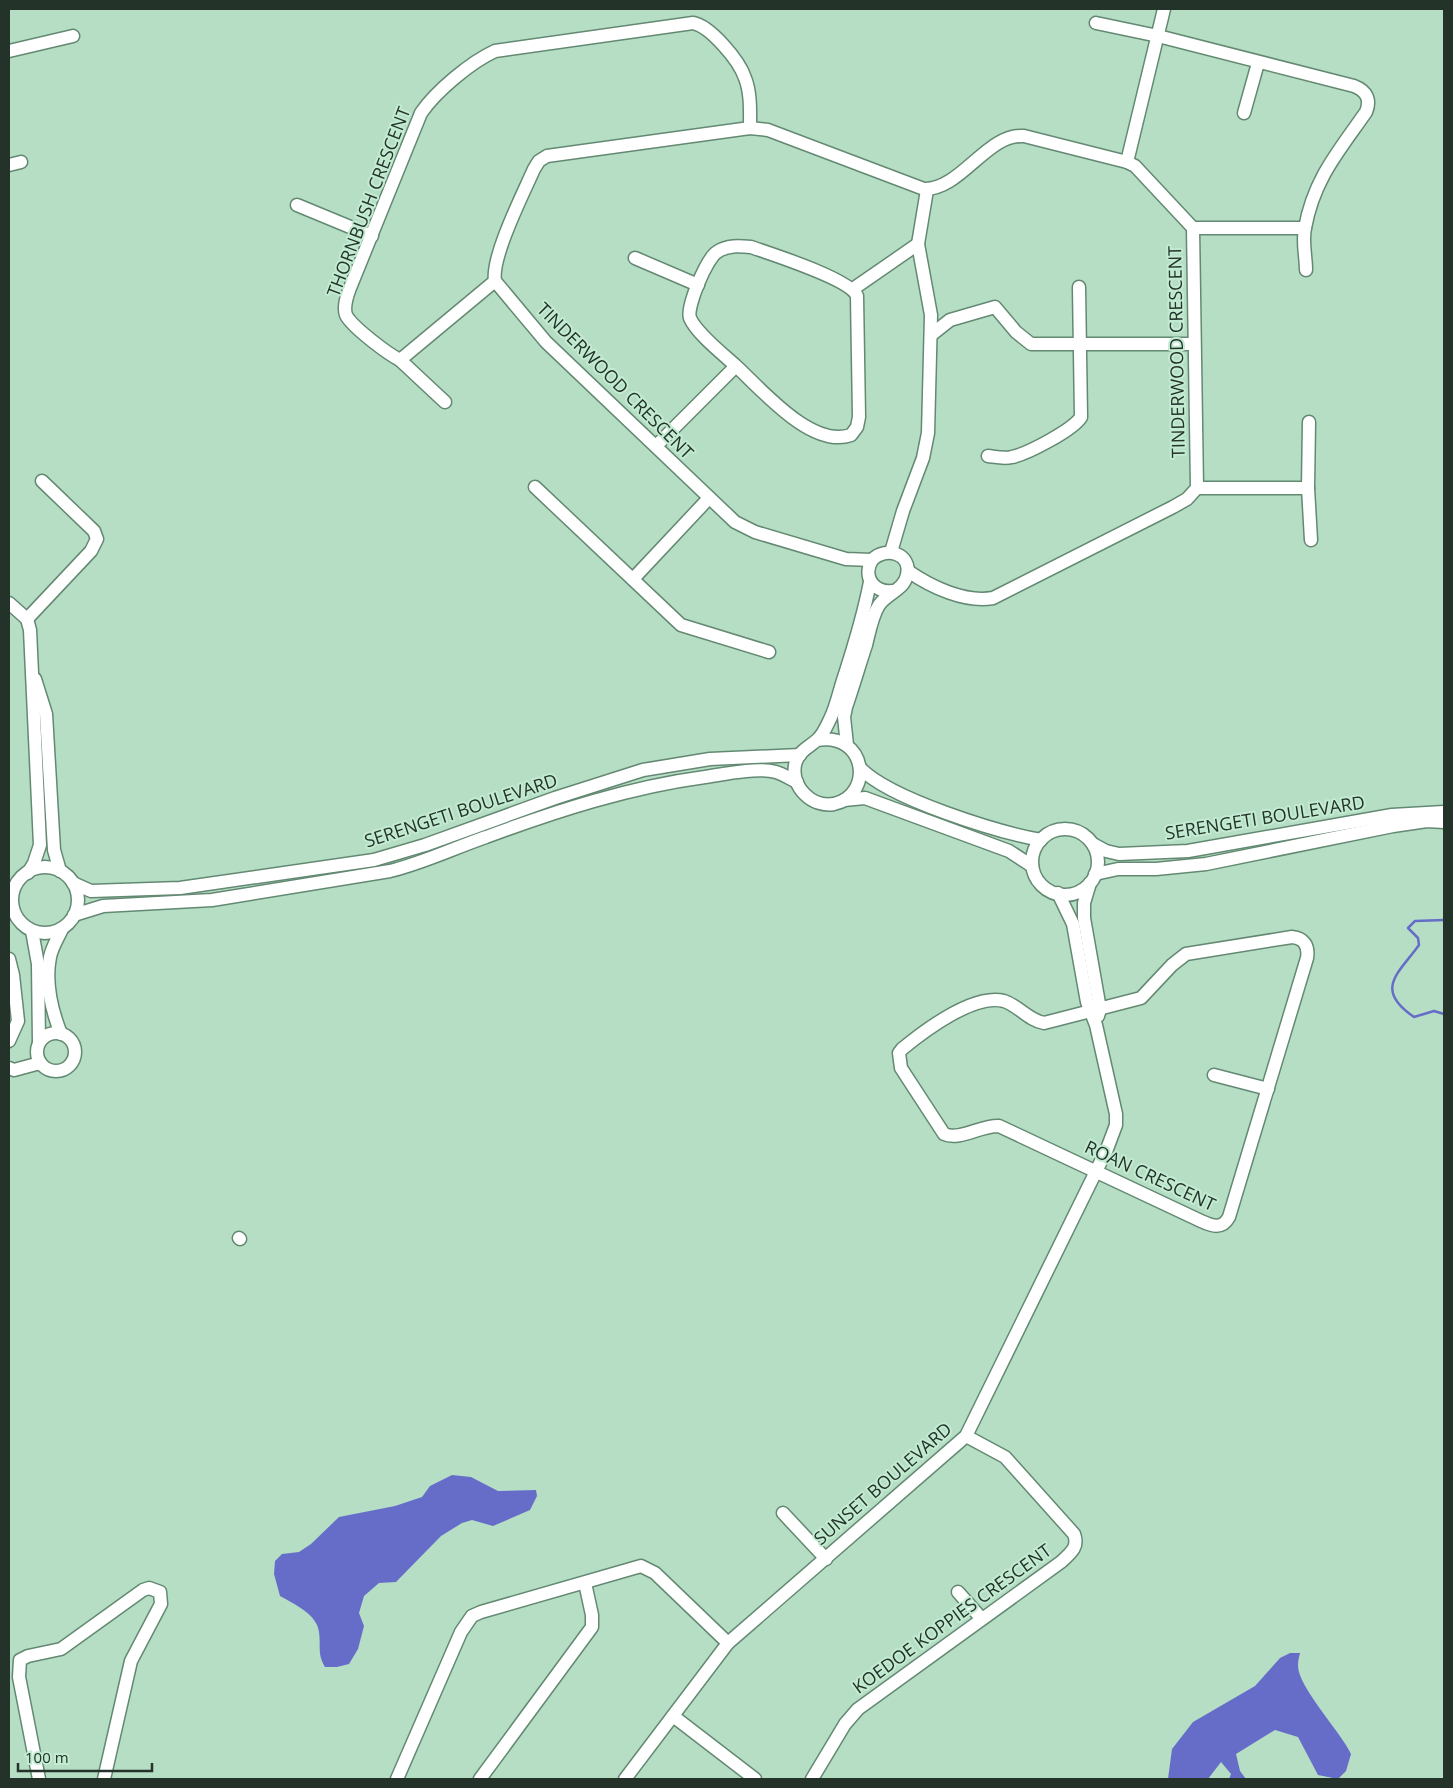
<svg xmlns="http://www.w3.org/2000/svg" width="1453" height="1788" font-family="'Open Sans',sans-serif">
<style>
.water{fill:#666dc9}
.lines{fill:none;stroke-linecap:round;stroke-linejoin:round}
.stream{stroke:#666dc9;stroke-width:2.5}
.minor-casing{stroke:#638972;stroke-width:15}
.minor{stroke:#fff;stroke-width:12}
.labels{text-anchor:middle;stroke-width:4;stroke-linejoin:round;paint-order:stroke}
.street-label{font-size:18px;fill:#23332a;stroke:#c3ebd2}
</style>
<rect width="100%" height="100%" fill="#b6dec5"/>
<g class="water">
<path d="M452 1475 471 1477 498 1491 536 1490 537 1496 530 1510 493 1526 472 1520 462 1523 441 1536 396 1582 379 1583 364 1596 359 1613 364 1626 358 1649 349 1664 337 1667H325C317 1653 321 1647 319 1632 317 1614 294 1604 280 1596L274 1574 275 1561 282 1554 299 1552 311 1544 339 1517 395 1506 422 1497 430 1486Z"/>
<path d="M1290 1653H1300C1299 1657 1298 1661 1298 1665 1297 1686 1341 1732 1351 1754L1346 1771 1338 1779 1318 1775 1298 1737 1275 1730 1236 1754 1240 1771 1246 1779H1229L1231 1774 1221 1762 1208 1779H1168L1172 1749 1193 1722 1255 1686 1280 1658Z"/>
</g>
<g class="lines">
<path class="stream" d="M1444 920 1415 921 1408 928 1418 938 1419 945C1399 973 1373 989 1414 1017L1434 1011 1444 1014"/>
<g class="minor-casing">
<g id="minor">
<path d="M1096 23 1158 36 1354 86C1367 91 1371 100 1366 112 1338 152 1314 179 1305 228 1302 241 1306 257 1306 270"/>
<path d="M9 51 73 36"/>
<path d="M1244 113 1258 63"/>
<path d="M1127 162 1164 9"/>
<path d="M9 165 21 162"/>
<path d="M297 205 372 236"/>
<path d="M1193 228H1305"/>
<path d="M635 258 698 285"/>
<path d="M495 281 400 360C388 354 352 327 346 315 343 306 347 296 350 288L421 113C436 91 471 62 495 51L693 23C710 26 739 60 745 78 751 93 750 111 750 128"/>
<path d="M853 289 918 244"/>
<path d="M931 335 950 320 995 307 1016 332 1031 344H1194"/>
<path d="M400 360 445 402"/>
<path d="M1309 422 1308 488 1311 540"/>
<path d="M656 446 736 366C762 390 812 449 851 435L857 427 859 417 857 296C850 279 771 254 751 247 739 246 727 245 717 252 707 258 686 307 690 318 696 333 724 355 736 366"/>
<path d="M988 456C996 457 1004 459 1012 457 1027 454 1073 430 1081 417L1079 287"/>
<path d="M535 487 681 625 769 652"/>
<path d="M1197 488H1308"/>
<path d="M891 552 903 511 923 458 928 433 931 315 918 244 927 190"/>
<path d="M872 560 846 559 755 532 735 522 546 342 495 281C491 257 523 194 534 169L539 161 547 156 750 128 768 130 924 189C961 190 987 133 1024 136L1127 162 1135 166 1193 228 1197 488 1187 499 1173 507 993 598C965 603 931 587 908 571"/>
<path d="M633 579 709 498"/>
<path d="M9 603 27 619 30 630 40 845 34 863 28 873"/>
<path d="M27 619 91 551 97 539 94 531 42 481"/>
<path d="M35 679 46 714 54 850 60 871"/>
<path d="M817 740C867 732 874 795 834 804 812 808 791 787 795 765 798 751 808 748 817 740 824 734 827 725 831 717 837 704 840 688 845 674 855 643 864 613 870 582"/>
<path d="M847 745 844 717 846 707C853 687 859 666 866 645 869 633 872 616 879 605 887 593 904 590 907 575 912 553 885 546 872 560 862 577 874 593 893 591"/>
<path d="M860 768C890 799 997 832 1041 840"/>
<path d="M844 800 865 798 1009 851 1032 866"/>
<circle cx="1065" cy="862" r="33"/>
<path d="M1093 844 1106 851 1119 854 1188 851 1392 815 1444 812"/>
<circle cx="45" cy="900" r="33"/>
<path d="M1095 874 1118 869H1156L1206 864 1393 826 1427 821 1444 822"/>
<path d="M73 883 91 891 180 888 374 860 425 845 555 798 643 770 710 759 800 755"/>
<path d="M1090 883 1084 903V918L1100 1009 1098 1016"/>
<path d="M74 915 103 906 212 900 390 871C423 863 454 848 486 837 556 811 630 787 705 777 724 774 757 767 776 772 783 774 790 779 797 782"/>
<path d="M32 931 38 964 39 1043"/>
<path d="M1292 937C1304 938 1309 946 1307 958L1229 1217C1222 1230 1212 1226 1201 1221L999 1126C981 1125 960 1141 944 1134L901 1068 899 1053 902 1049C924 1031 974 993 1004 1001 1019 1006 1028 1020 1044 1023L1141 998 1172 965 1186 954Z"/>
<path d="M9 959 13 975 18 1021 9 1041"/>
<circle cx="56" cy="1052" r="19"/>
<path d="M61 1034C52 1011 45 982 50 957 52 947 58 938 62 929"/>
<path d="M9 1068 14 1070 40 1063"/>
<path d="M1214 1075 1268 1089"/>
<path d="M239 1238 240 1239"/>
<path d="M783 1513 826 1559"/>
<path d="M958 1592 981 1618"/>
<path d="M673 1716 755 1779"/>
<path d="M39 1779 19 1677 20 1660 28 1656 61 1649 143 1590 149 1588 160 1592 161 1604 131 1661 104 1779"/>
<path d="M397 1779 461 1632 472 1616 481 1612 641 1566 655 1573 728 1643"/>
<path d="M480 1779 592 1627V1615L585 1583"/>
<path d="M625 1779 728 1643 966 1436 1107 1149 1116 1125V1114L1096 1025 1087 1002 1073 924 1058 893"/>
<path d="M812 1779 845 1724 858 1709 1061 1562C1071 1553 1079 1547 1074 1534L1005 1457 966 1436"/>
</g>
</g>
<use href="#minor" class="minor"/>
</g>
<g class="labels">
<g class="street-label">
<text transform="translate(369 202) rotate(-69)" y="6">THORNBUSH CRESCENT</text>
<text transform="translate(1177 352) rotate(-91)" y="6">TINDERWOOD CRESCENT</text>
<text transform="translate(615 381) rotate(45)" y="6">TINDERWOOD CRESCENT</text>
<text transform="translate(461 811) rotate(-18)" y="6">SERENGETI BOULEVARD</text>
<text transform="translate(1265 818) rotate(-9)" y="6">SERENGETI BOULEVARD</text>
<text transform="translate(1150 1176) rotate(25)" y="6">ROAN CRESCENT</text>
<text transform="translate(883 1484) rotate(-41)" y="6">SUNSET BOULEVARD</text>
<text transform="translate(952 1619) rotate(-36)" y="6">KOEDOE KOPPIES CRESCENT</text>
</g>
</g>
<rect width="1453" height="1788" fill="none" stroke="#23332a" stroke-width="20"/>
<path d="M18 1763v8h134v-8" fill="none" stroke="#23332a" stroke-width="2.5"/>
<text x="25" y="1763" font-size="15" fill="#23332a" stroke="#c3ebd2" stroke-width="4" paint-order="stroke">100 m</text>
</svg>
